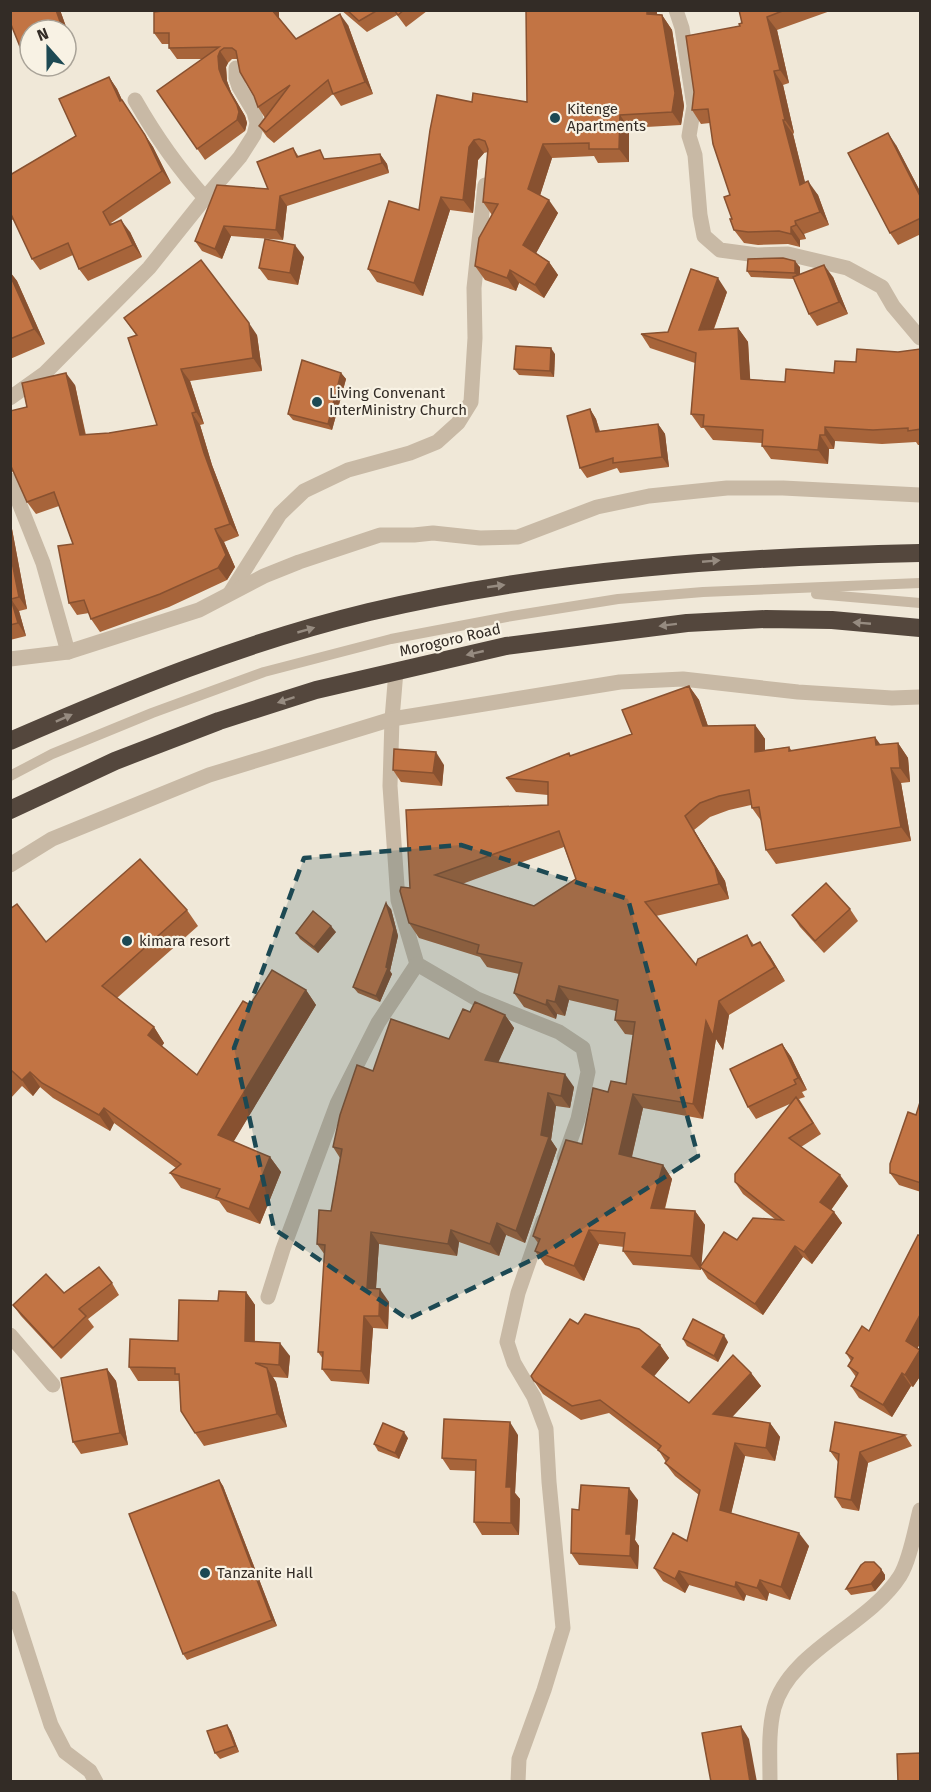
<svg xmlns="http://www.w3.org/2000/svg" width="931" height="1792" font-family="'Fira Sans',sans-serif">
<style>
.lines{fill:none;stroke-linecap:round;stroke-linejoin:round}
.lane{stroke:#c8b9a5;stroke-width:10}
.street{stroke:#c8b9a5;stroke-width:15}
.highway{stroke:#54473d;stroke-width:18}
.wall{fill:#a7643a;fill-rule:evenodd}
.shaded-wall{fill:#885130}
.building{fill:#c27444;stroke:#885130;stroke-width:1.5;fill-rule:evenodd}
.oneway{fill:#968b80}
.marked{fill:#1d4953;fill-opacity:0.2;stroke:#1d4953;stroke-width:4.5;stroke-dasharray:12 8;stroke-linejoin:round}
.poi-dot{fill:#1d4953;stroke:#f8f2e4;stroke-width:2}
.labels{text-anchor:middle;stroke-width:4.5;stroke-linejoin:round;paint-order:stroke}
.poi-label{font-size:15px;fill:#332c26;stroke:#f8f2e4;text-anchor:start}
.street-label{font-size:15px;fill:#332c26;stroke:#f8f2e4}
</style>
<rect width="100%" height="100%" fill="#f0e8d8"/>
<g class="lines">
<g class="lane">
<path d="M816 594 920 603"/>
<path d="M10 776 52 754 152 713 264 672 391 639 512 616 618 599 703 592 920 583"/>
</g>
<g class="street">
<path d="M676 10 682 28 694 106 689 136 695 155 700 215 704 236 720 250 757 255 788 254 847 268 882 287 893 306 920 338"/>
<path d="M135 100C155 135 178 168 205 198"/>
<path d="M10 398 45 373 149 268 205 198 240 157 254 135 257 123 254 112 239 87 236 78V68"/>
<path d="M10 480 43 563 68 652"/>
<path d="M230 593 280 514 304 491 348 470 410 453 437 442 458 423 471 402 475 338 474 288 485 185"/>
<path d="M10 659 68 652 199 610 264 576 299 562 380 535H414L433 533 480 538 518 537 597 507 649 496 727 488H783L920 495"/>
<path d="M396 671 392 719 390 786 398 900 417 964 477 999 559 1032 583 1048 588 1072 578 1119 564 1158"/>
<path d="M10 865 52 839 209 775 392 719 620 682 683 679 798 692 892 698 920 697"/>
<path d="M268 1297 283 1249 337 1104 378 1023 417 964"/>
<path d="M10 1335 53 1385"/>
<path d="M10 1598 51 1725 65 1752 90 1771 96 1782"/>
<path d="M518 1782 519 1759 544 1690 563 1628 549 1482 546 1429 534 1397 514 1363 507 1342 518 1293 543 1221"/>
<path d="M770 1782C770 1757 768 1732 774 1708 789 1651 868 1626 900 1576 910 1560 915 1529 920 1510"/>
</g>
<g class="highway">
<path d="M10 741C127 690 245 642 369 612 550 569 735 557 920 553"/>
<path d="M10 810 115 761 219 721 316 690 506 646 687 623 766 619 832 620 920 628"/>
</g>
</g>
<g class="wall">
<path d="M10 10H60L74 49 66 52V30H30V64L23 54Z"/>
<path d="M279 10V18L296 39 348 25 373 94 341 106 333 94 274 143 267 137 259 126 265 118 258 107 254 96 238 59H232L228 63 226 67 227 81 231 92 245 116 247 123 245 131 205 160 157 91 203 59H177L169 48V44H162L154 33Z"/>
<path d="M341 10H426L427 11 406 27 397 15 367 32Z"/>
<path d="M526 10H657V14L662 15 672 30 684 106 681 125 629 128V162L598 163 594 156 552 158 540 195 558 213 536 253 549 262 558 275 544 298 519 283 516 291 485 280 475 266 492 215 483 202 488 152 484 153 478 160 473 213 450 210 423 296 377 282 368 269 419 210 472 102H527Z"/>
<path d="M739 10H833L777 30 789 83 783 85 794 133 793 134 805 183 818 195 829 225 804 234 806 239 800 240V247L788 244 758 245 744 243 734 230 730 195 710 123 701 124 692 110 742 23Z"/>
<path d="M109 77 117 89 122 100 153 147 171 183 111 223 130 232 142 257 88 281 79 269 73 255 40 270 32 259 14 219 10 221V175L76 136Z"/>
<path d="M896 145 921 193V234L898 245 890 233Z"/>
<path d="M293 148 299 157 327 159 380 154 387 164 389 173 287 206 283 240 231 236 222 259 202 251 195 241 268 189Z"/>
<path d="M304 257 298 285 268 280 259 268Z"/>
<path d="M800 267V275L833 277 848 314 817 326 809 314 794 279 751 277 747 271Z"/>
<path d="M10 272 17 281 45 344 10 359Z"/>
<path d="M727 292 714 329 738 328 748 342 750 380 785 382 834 373 856 362 898 352 921 350V445H918L916 442 882 444 835 441 834 449H829L828 464 771 459 762 446V443L713 440 704 428H701L691 414 695 363 650 348 641 334 668 332Z"/>
<path d="M124 318 257 335 262 371 190 381 204 424 200 425 212 465 239 536 224 542 235 567 227 580 169 607 100 632 91 619 89 613 77 615 69 603 73 544 59 506 36 514 27 502 14 472 10 471V411L27 407 75 385 86 435 109 433 157 425 136 335Z"/>
<path d="M555 354 554 377 519 375 514 369Z"/>
<path d="M341 373 346 379 332 430 293 420 288 414Z"/>
<path d="M590 409 596 419 600 431 658 424 665 434 669 467 620 473 617 468 587 478 580 468Z"/>
<path d="M10 526 12 529 27 609 19 611 26 636 10 640Z"/>
<path d="M689 686 699 700 708 726 755 725 765 739V750L789 747 792 751 898 743 908 758 910 782 901 783 911 841 776 864 766 850 762 822 752 808 751 805 729 810 710 817 694 830 725 881 729 899 656 916 696 965 747 935 754 945 770 956 785 981 729 1015 723 1050 716 1039 703 1119 643 1108 632 1157 663 1165 672 1179 665 1209 695 1211 705 1225 701 1265 737 1240 776 1220 743 1194 735 1182 792 1103 756 1119 748 1107 782 1044 791 1057 807 1090 802 1092 805 1097 799 1099 821 1134 801 1147 848 1186 831 1210 834 1212 842 1223 812 1264 803 1257 763 1315 708 1279 701 1268V1270L633 1265 623 1251 624 1247 599 1244 584 1281 545 1265 535 1251 538 1243 533 1236 582 1144 608 1092 626 1084 633 1035 625 1034 615 1020 616 1011 569 1000 565 1016 557 1014 556 1019 524 1007 514 993 519 974 487 967 480 957 419 938 409 923 410 888 548 805V795L516 792 506 778 571 756 632 734ZM564 847 576 879 534 906 462 884Z"/>
<path d="M444 765 442 786 401 782 393 770Z"/>
<path d="M10 909 46 942 187 910 198 926 117 998 154 1027 164 1043 162 1046 197 1075 250 1005 306 990 316 1005 233 1142 270 1157 281 1172 260 1224 227 1212 219 1201 181 1188 170 1173 176 1168 114 1123 110 1131 53 1098 40 1087 33 1096 22 1086 10 1099Z"/>
<path d="M391 909 398 936 390 971 392 974 380 1002 358 993 353 987Z"/>
<path d="M850 909 858 921 824 953 800 927 792 915Z"/>
<path d="M336 932 318 953 300 939 296 933Z"/>
<path d="M470 1012 505 1015 514 1028 498 1062 574 1087 570 1108 556 1106 551 1140 557 1149 525 1243 506 1235 499 1256 459 1242 457 1256 379 1244 376 1289 389 1302 388 1329 373 1328 369 1384 331 1381 322 1369 323 1359 318 1352 325 1255 317 1244 331 1211 340 1158 333 1147 373 1071 449 1039Z"/>
<path d="M921 1099V1192L899 1185 890 1173 916 1115Z"/>
<path d="M921 1236V1342L917 1348 921 1350V1375L913 1387 911 1386 892 1417 859 1398 851 1386 856 1377 848 1366 851 1361 846 1353 869 1331Z"/>
<path d="M112 1283 119 1295 88 1319 94 1327 61 1359 21 1316 13 1305 64 1293Z"/>
<path d="M246 1292 255 1305V1341L290 1356 288 1378 273 1377 276 1382 287 1427 204 1446 195 1433 180 1381H138L129 1367 178 1341 218 1301Z"/>
<path d="M578 1324 660 1345 669 1358 654 1376 689 1403 751 1373 761 1386 732 1417 770 1423 780 1437 775 1461 745 1456 731 1513 809 1546 790 1600 769 1593 767 1601 746 1595 744 1601 689 1585 685 1593 663 1581 654 1568 687 1541 699 1495 675 1476 665 1463 666 1462 659 1451 609 1413 581 1420 543 1394 534 1381Z"/>
<path d="M683 1339 728 1342 718 1362 687 1346Z"/>
<path d="M107 1369 116 1381 128 1445 81 1454 73 1442Z"/>
<path d="M518 1435 515 1493 520 1499 519 1535H482L474 1522 476 1471 450 1470 442 1458Z"/>
<path d="M905 1435 912 1446 868 1463 859 1511 842 1508 835 1497 838 1462 830 1451Z"/>
<path d="M408 1438 399 1459 378 1451 374 1444Z"/>
<path d="M219 1480 223 1486 277 1626 187 1660 183 1654Z"/>
<path d="M638 1500 635 1540 639 1546 638 1569 579 1565 571 1553 579 1510Z"/>
<path d="M881 1569 885 1575V1579L875 1591 851 1595 846 1589Z"/>
<path d="M227 1725 231 1731 239 1752 220 1759 215 1753Z"/>
</g>
<g class="shaded-wall">
<path d="M56 10H60L74 49 66 37V30H63Z"/>
<path d="M272 10H279V20Z"/>
<path d="M647 10H657L656 27 647 14Z"/>
<path d="M340 14 348 25 373 94 365 82Z"/>
<path d="M662 15 672 30 684 106 681 125 672 112Z"/>
<path d="M767 17 777 30 789 83 780 70Z"/>
<path d="M220 51 228 63 226 67 227 81 231 92 245 116 247 123 245 131 237 120 219 69 218 56Z"/>
<path d="M774 71 783 85 794 133 785 120Z"/>
<path d="M109 77 117 89 128 113 120 101Z"/>
<path d="M122 100 153 147 171 183 162 171Z"/>
<path d="M620 115 629 128V162L619 149Z"/>
<path d="M783 120 793 134 809 198 800 185Z"/>
<path d="M888 133 896 145 921 193V198Z"/>
<path d="M474 140 484 153 478 160 473 213 463 200 469 147Z"/>
<path d="M543 144 552 158 538 202 528 189Z"/>
<path d="M380 154 387 164 389 173 382 163Z"/>
<path d="M808 181 818 195 829 225 820 212Z"/>
<path d="M280 196 287 206 283 240 276 230Z"/>
<path d="M441 197 450 210 423 296 414 283Z"/>
<path d="M549 200 558 213 533 259 523 245Z"/>
<path d="M121 220 130 232 142 257 133 245Z"/>
<path d="M795 221 804 234 806 239 796 225Z"/>
<path d="M224 226 231 236 222 259 215 249Z"/>
<path d="M791 227 800 240V247L791 234Z"/>
<path d="M295 245 304 257 298 285 290 273Z"/>
<path d="M795 261 800 267V280L795 273Z"/>
<path d="M549 262 558 275 544 298 535 285Z"/>
<path d="M824 265 833 277 848 314 839 302Z"/>
<path d="M510 270 519 283 516 291 507 278Z"/>
<path d="M10 272 17 281 45 344 34 329 10 275Z"/>
<path d="M718 278 727 292 708 344 699 330Z"/>
<path d="M249 323 257 335 262 371 253 358Z"/>
<path d="M738 328 748 342 751 393 741 379Z"/>
<path d="M551 348 555 354 554 377 550 371Z"/>
<path d="M181 369 190 381 204 424 196 412Z"/>
<path d="M66 373 75 385 88 448 80 435Z"/>
<path d="M341 373 346 379 332 430 328 424Z"/>
<path d="M590 409 596 419 602 441 596 432Z"/>
<path d="M192 413 200 425 212 465 239 536 230 524 204 453Z"/>
<path d="M658 424 665 434 669 467 662 457Z"/>
<path d="M825 427 835 441 834 449 825 435Z"/>
<path d="M820 435 829 449 828 464 818 450Z"/>
<path d="M10 526 12 529 27 609 19 597 10 552Z"/>
<path d="M215 529 224 542 235 567 227 580 218 568Z"/>
<path d="M11 599 19 611 26 636 18 623Z"/>
<path d="M689 686 699 700 713 741 703 726Z"/>
<path d="M755 725 765 739V766L755 752Z"/>
<path d="M875 737 885 751 876 745Z"/>
<path d="M898 743 908 758 910 782 900 768Z"/>
<path d="M436 752 444 765 442 786 433 773Z"/>
<path d="M891 768 901 783 911 841 901 827Z"/>
<path d="M685 816 694 830 725 881 729 899 719 884Z"/>
<path d="M386 903 391 909 398 936 390 971 392 974 380 1002 376 996 386 967Z"/>
<path d="M331 926 336 932 318 953 314 947Z"/>
<path d="M760 942 770 956 785 981 775 967Z"/>
<path d="M559 986 569 1000 565 1016 555 1002Z"/>
<path d="M306 990 316 1005 228 1151 218 1135Z"/>
<path d="M547 1000 557 1014 556 1019 546 1005Z"/>
<path d="M719 1001 729 1015 723 1050 716 1039 703 1119 693 1104 706 1021Z"/>
<path d="M505 1015 514 1028 494 1072 485 1060Z"/>
<path d="M154 1027 164 1043 159 1050 148 1035Z"/>
<path d="M782 1044 791 1057 807 1090 798 1078Z"/>
<path d="M30 1072 40 1087 33 1096 22 1080Z"/>
<path d="M565 1074 574 1087 570 1108 561 1096Z"/>
<path d="M548 1093 556 1106 551 1140 557 1149 525 1243 516 1231 541 1135Z"/>
<path d="M633 1094 643 1108 629 1168 619 1154Z"/>
<path d="M104 1108 114 1123 110 1131 99 1115Z"/>
<path d="M270 1157 281 1172 260 1224 249 1209Z"/>
<path d="M663 1165 672 1179 661 1222 651 1208Z"/>
<path d="M840 1175 848 1186 828 1214 820 1202Z"/>
<path d="M695 1211 705 1225 701 1270 691 1256Z"/>
<path d="M834 1212 842 1223 812 1264 804 1252Z"/>
<path d="M497 1223 506 1235 499 1256 490 1244Z"/>
<path d="M451 1230 459 1242 457 1256 448 1244Z"/>
<path d="M589 1230 599 1244 584 1281 574 1266Z"/>
<path d="M371 1232 379 1244 375 1301 367 1288Z"/>
<path d="M795 1246 803 1257 763 1315 755 1304Z"/>
<path d="M380 1289 389 1302 388 1329 379 1316Z"/>
<path d="M246 1292 255 1305 254 1354 245 1341Z"/>
<path d="M921 1313V1342L915 1353 906 1341Z"/>
<path d="M364 1316 373 1328 369 1384 361 1371Z"/>
<path d="M724 1335 728 1342 718 1362 714 1356Z"/>
<path d="M280 1343 290 1356 288 1378 279 1365Z"/>
<path d="M660 1345 669 1358 651 1380 642 1367Z"/>
<path d="M920 1350 921 1375 913 1387 905 1375Z"/>
<path d="M267 1368 276 1382 287 1427 277 1414Z"/>
<path d="M107 1369 116 1381 128 1445 120 1433Z"/>
<path d="M751 1373 761 1386 722 1428 713 1414Z"/>
<path d="M902 1373 911 1386 892 1417 883 1405Z"/>
<path d="M510 1422 518 1435 515 1493 520 1499 519 1535 511 1523 506 1487Z"/>
<path d="M770 1423 780 1437 775 1461 766 1448Z"/>
<path d="M404 1432 408 1438 399 1459 395 1453Z"/>
<path d="M735 1443 745 1456 729 1523 720 1510Z"/>
<path d="M860 1452 868 1463 859 1511 851 1500Z"/>
<path d="M219 1480 223 1486 277 1626 272 1620Z"/>
<path d="M629 1488 638 1500 635 1540 639 1546 638 1569 630 1556 626 1534Z"/>
<path d="M799 1533 809 1546 790 1600 781 1587Z"/>
<path d="M881 1569 885 1575V1579L875 1591 871 1584Z"/>
<path d="M679 1571 689 1585 685 1593 675 1579Z"/>
<path d="M760 1580 769 1593 767 1601 757 1588Z"/>
<path d="M736 1582 746 1595 744 1601 735 1587Z"/>
<path d="M227 1725 231 1731 239 1752 235 1746Z"/>
<path d="M741 1726 749 1739 757 1782H750Z"/>
</g>
<g class="building">
<path d="M10 10H56L63 30H30V51L23 54 10 22Z"/>
<path d="M162 10H272L296 39 340 14 365 82 333 94 328 80 266 132 259 126 290 85 258 107 254 96 240 72 236 51 232 48H224L220 51 218 56 219 69 223 80 237 105 239 112 237 120 197 149 157 91 219 47 169 48V33H154V12L162 11Z"/>
<path d="M347 10H378L359 21Z"/>
<path d="M394 10H404L398 15Z"/>
<path d="M526 10H647V14L662 15 675 93 672 112 620 115 619 149H589V143L543 144 528 189 549 200 523 245 549 262 535 285 510 270 507 278 475 266 479 238 498 204 483 202 488 149 485 141 479 139 474 140 469 147 463 200 441 197 414 283 368 269 389 201 419 210 430 130 437 95 472 102 473 93 527 102Z"/>
<path d="M739 10H785L767 17 780 70 774 71 785 120H783L800 185 808 181 820 212 795 221 796 225 791 227V234L779 231 748 232 734 230 730 219H732L724 197 730 195 713 144 708 109 692 110 694 92 686 36 740 26 739 24 742 23Z"/>
<path d="M109 77 120 101 122 100 145 135 162 171 103 212 110 225 121 220 133 245 79 269 68 243 32 259 10 212V175L76 136 59 99Z"/>
<path d="M888 133 921 198V218L890 233 848 153Z"/>
<path d="M293 148 297 157 320 150 324 159 380 154 382 163 280 196 276 230 224 226 215 249 195 241 217 185 268 189 257 162Z"/>
<path d="M265 239 295 245 290 273 259 268Z"/>
<path d="M783 258 795 261V273L747 271 748 259Z"/>
<path d="M201 260 249 323 253 358 181 369 196 412 192 413 204 453 230 524 215 529 226 555 218 568 160 594 91 619 84 600 69 603 58 546 73 544 54 492 27 502 10 464V411L27 407 22 383 66 373 80 435 109 433 157 425 128 338 137 335 124 318Z"/>
<path d="M824 265 839 302 809 314 793 277Z"/>
<path d="M691 269 718 278 699 330 738 328 741 379 785 382 786 369 834 373 835 361 856 362 857 349 898 352 920 349 921 429 908 431V428L873 430 825 427V435H820L818 450 762 446 763 430 703 426 704 415 691 414 696 353 641 334 668 332Z"/>
<path d="M10 275 34 329 10 339Z"/>
<path d="M516 346 551 348 550 371 514 369Z"/>
<path d="M302 360 341 373 328 424 288 414Z"/>
<path d="M590 409 596 432 658 424 662 457 613 463V458L580 468 567 416Z"/>
<path d="M10 552 19 597 11 599 18 623 10 625Z"/>
<path d="M689 686 703 726 755 725V752L789 747V751L875 737 876 745 898 743 900 768H891L901 827 766 850 759 807 752 808 749 790 719 796 700 803 685 816 715 867 719 884 645 902 696 965 698 959 747 935 752 946 760 942 775 967 719 1001 713 1036 706 1021 693 1104 633 1094 619 1154 663 1165 651 1208 695 1211 691 1256 623 1251 625 1233 589 1230 574 1266 535 1251 540 1239 533 1236 566 1140 582 1144 593 1088 608 1092 611 1081 626 1084 635 1022 615 1020 618 1000 559 986 555 1002 547 1000 546 1005 514 993 522 963 477 953 479 945 409 923 400 891 401 887 410 888 406 810 548 805V782L506 778 569 753 570 756 632 734 622 710ZM559 831 576 879 534 906 435 875Z"/>
<path d="M394 749 436 752 433 773 393 770Z"/>
<path d="M140 859 187 910 102 986 154 1027 148 1035 197 1075 243 1001 250 1005 272 970 306 990 218 1135 270 1157 249 1209 216 1197 220 1189 170 1173 181 1164 104 1108 99 1115 42 1083 30 1072 22 1080 12 1071 10 1072V909L17 904 46 942Z"/>
<path d="M826 883 850 909 815 941 792 915Z"/>
<path d="M386 903 394 929 386 967 388 968 376 996 353 987Z"/>
<path d="M313 911 331 926 314 947 296 933Z"/>
<path d="M475 1002 505 1015 485 1060 565 1074 561 1096 548 1093 541 1135 549 1137 516 1231 497 1223 490 1244 451 1230 448 1244 371 1232 367 1288 380 1289 379 1316H364L361 1371 322 1369 323 1352H318L325 1245 317 1244 319 1210 331 1211 342 1149 333 1147 340 1115 357 1065 373 1071 391 1019 449 1039 463 1009 470 1012Z"/>
<path d="M782 1044 798 1078 794 1080 796 1084 748 1107 730 1069Z"/>
<path d="M796 1097 813 1123 789 1138 840 1175 820 1202 834 1212 804 1252 795 1246 755 1304 700 1267 724 1232 737 1240 753 1218 783 1220 735 1182V1174Z"/>
<path d="M921 1099V1183L890 1173V1164L908 1112 916 1115Z"/>
<path d="M918 1235 921 1236V1313L906 1341 920 1350 905 1375 902 1373 883 1405 851 1386 858 1373 848 1366 853 1358 846 1353 862 1326 869 1331Z"/>
<path d="M99 1267 112 1283 79 1309 86 1316 53 1348 13 1305 46 1274 64 1293Z"/>
<path d="M219 1291 246 1292 245 1341 280 1343 279 1365 255 1363 267 1368 277 1414 195 1433 181 1411 179 1374H175V1368L129 1367 130 1339 178 1341 179 1300 218 1301Z"/>
<path d="M585 1314 639 1329 660 1345 642 1367 689 1403 733 1355 751 1373 713 1414 770 1423 766 1448 735 1443 720 1510 799 1533 781 1587 760 1580 757 1588 736 1582 735 1587 679 1571 675 1579 654 1568 673 1533 687 1541 700 1490 665 1463 669 1458 658 1450 661 1446 600 1400 572 1406 534 1381 531 1376 570 1319 578 1324Z"/>
<path d="M693 1319 724 1335 714 1356 683 1339Z"/>
<path d="M107 1369 120 1433 73 1442 61 1378Z"/>
<path d="M444 1419 510 1422 506 1487H511V1523L474 1522 476 1460 442 1458Z"/>
<path d="M835 1422 905 1435 860 1452 851 1500 835 1497 839 1454 830 1451Z"/>
<path d="M383 1423 404 1432 395 1453 374 1444Z"/>
<path d="M219 1480 272 1620 183 1654 129 1514Z"/>
<path d="M581 1485 629 1488 626 1534H631L630 1556 571 1553 572 1509 579 1510Z"/>
<path d="M865 1562H874L881 1569V1572L871 1584 846 1589 861 1565Z"/>
<path d="M227 1725 235 1746 215 1753 207 1731Z"/>
<path d="M741 1726 750 1782H711L702 1733Z"/>
<path d="M921 1753V1782H898L897 1754Z"/>
</g>
<defs><path id="oneway-solid" d="M-6-.8H1V-3.2L6.5 0L1 3.2V.8H-6Z" transform="scale(1.5)"/></defs>
<g class="oneway">
<use href="#oneway-solid" transform="translate(711 561) rotate(-5)"/>
<use href="#oneway-solid" transform="translate(496 586) rotate(-8)"/>
<use href="#oneway-solid" transform="translate(862 623) rotate(-175)"/>
<use href="#oneway-solid" transform="translate(668 625) rotate(173)"/>
<use href="#oneway-solid" transform="translate(306 630) rotate(-16)"/>
<use href="#oneway-solid" transform="translate(475 653) rotate(167)"/>
<use href="#oneway-solid" transform="translate(286 700) rotate(162)"/>
<use href="#oneway-solid" transform="translate(64 718) rotate(-24)"/>
</g>
<path class="marked" d="M461 845 628 899 698 1156 540 1256 408 1319 274 1229 234 1048 304 858Z"/>
<g class="poi-dot">
<circle cx="555" cy="118" r="6"/>
<circle cx="317" cy="402" r="6"/>
<circle cx="127" cy="941" r="6"/>
<circle cx="205" cy="1573" r="6"/>
</g>
<g class="labels">
<g class="poi-label">
<text x="567" y="114">Kitenge<tspan x="567" dy="17">Apartments</tspan></text>
<text x="329" y="398">Living Convenant<tspan x="329" dy="17">InterMinistry Church</tspan></text>
<text x="139" y="946">kimara resort</text>
<text x="217" y="1578">Tanzanite Hall</text>
</g>
<g class="street-label">
<text transform="translate(450 640) rotate(-13)" y="5">Morogoro Road</text>
</g>
</g>
<rect width="931" height="1792" fill="none" stroke="#332c26" stroke-width="24"/>
<g transform="translate(48 48) rotate(339)"><circle r="28" fill="#f8f2e4" stroke="#a9a398" stroke-width="1.5"/>
<path d="M0-4.5L10 22L0 15L-10 22Z" fill="#1d4953"/>
<text y="-9" font-size="16" font-weight="bold" text-anchor="middle" fill="#332c26">N</text>
</g>
</svg>
